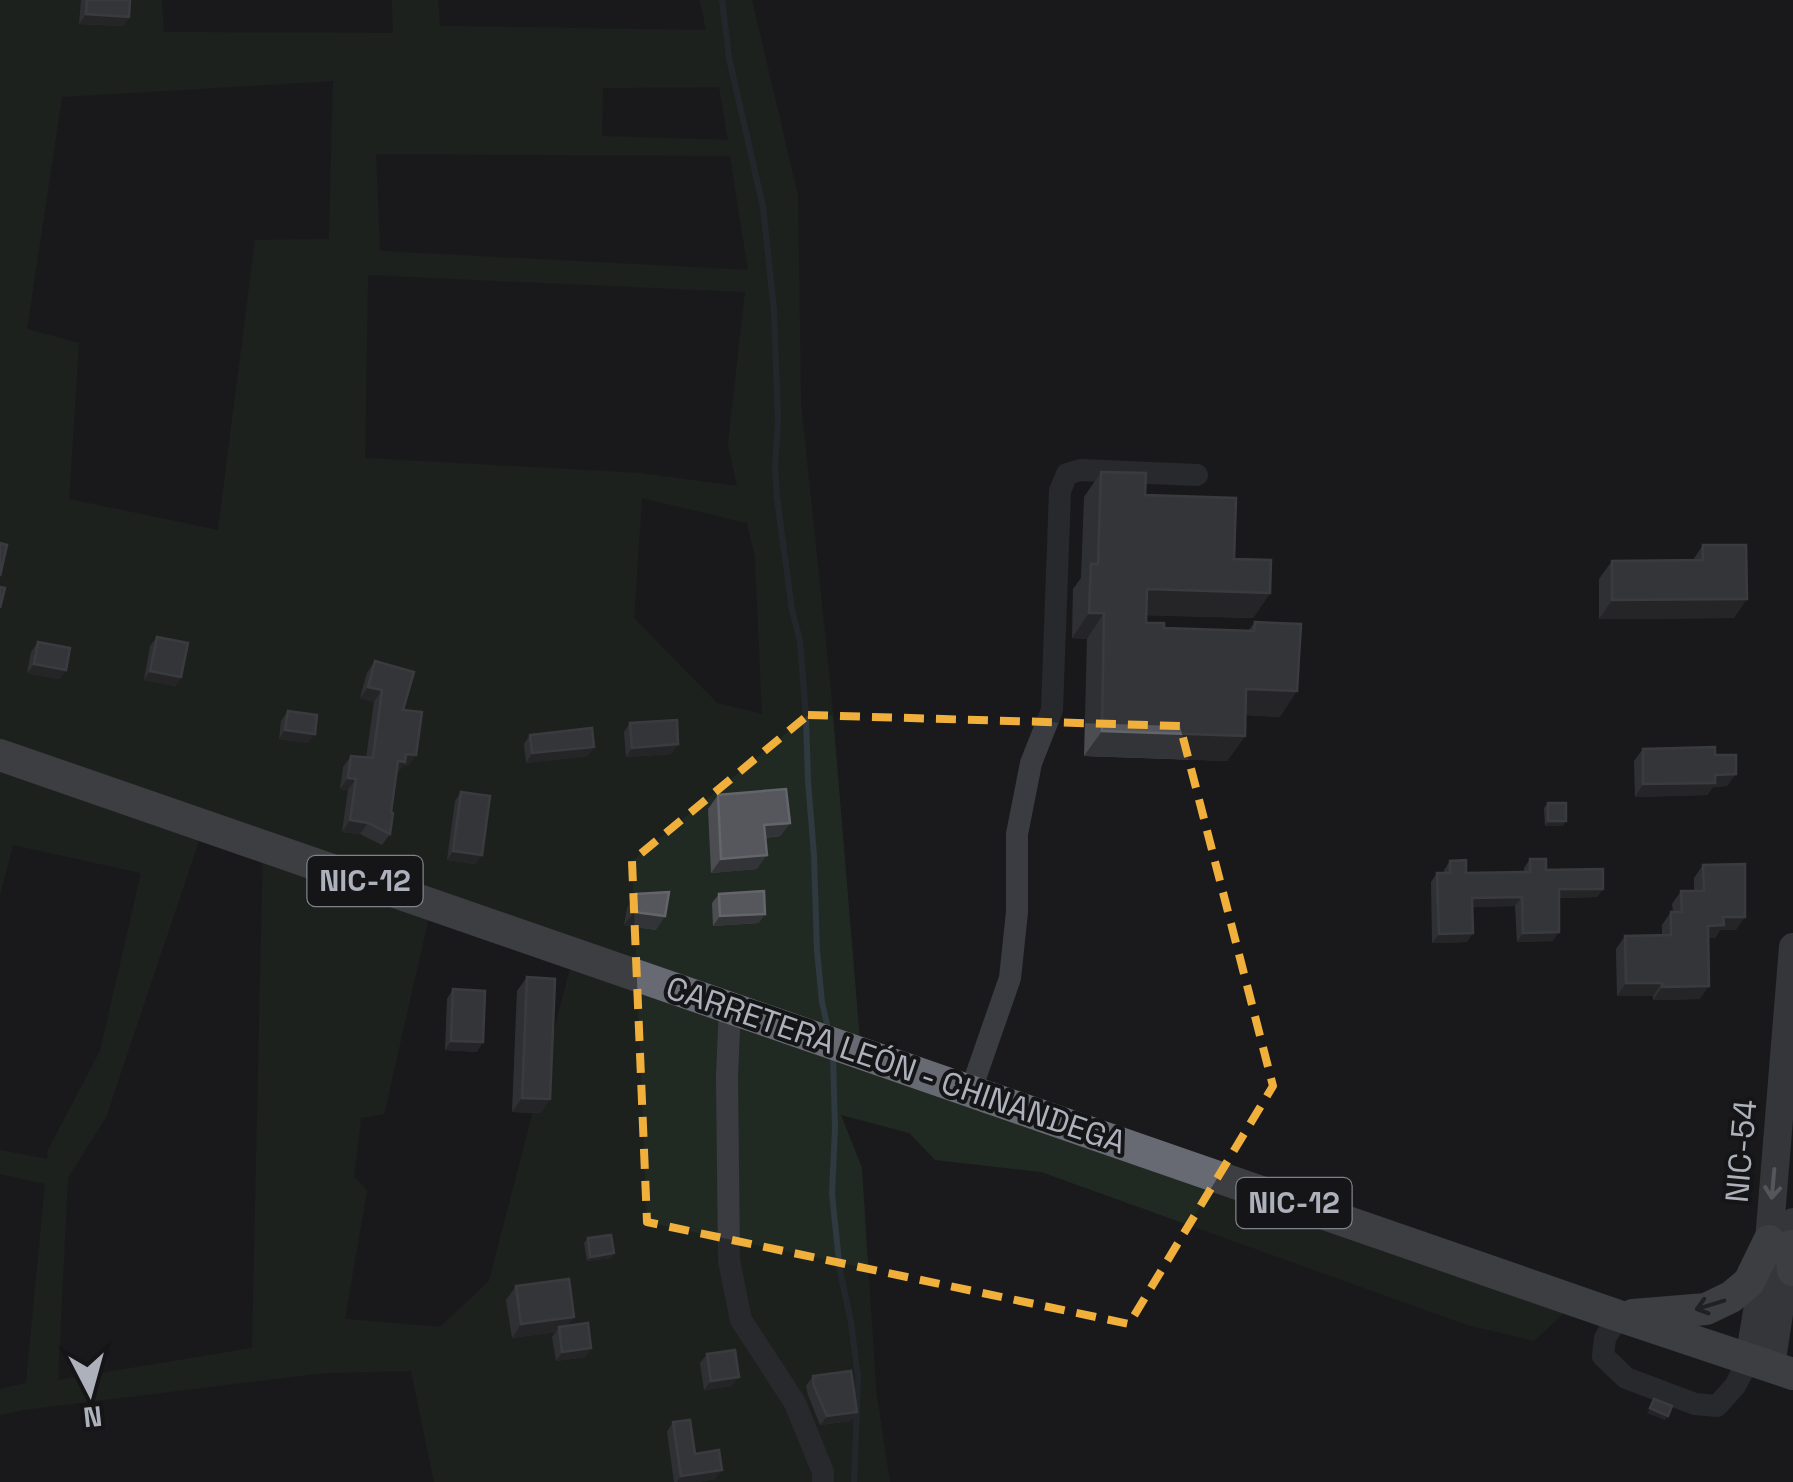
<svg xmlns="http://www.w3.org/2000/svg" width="1793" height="1482" font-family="'Space Grotesk',sans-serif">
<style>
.green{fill:#212a22;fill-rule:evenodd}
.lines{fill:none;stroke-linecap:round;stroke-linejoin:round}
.stream{stroke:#2f3940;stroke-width:6}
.minor{stroke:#3b3c41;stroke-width:22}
.major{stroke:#575960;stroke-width:28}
.highway{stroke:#676a72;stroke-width:32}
.wall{fill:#4b4d51}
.shaded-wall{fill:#333437}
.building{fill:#56575c;stroke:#63656b;stroke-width:2.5}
.oneway{stroke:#9b9fa9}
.oneway2{stroke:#2a2a2e}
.marked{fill:none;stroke:#f1b03c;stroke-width:8;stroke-dasharray:20 12;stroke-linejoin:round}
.labels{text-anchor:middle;stroke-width:8;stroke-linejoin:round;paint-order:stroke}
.shield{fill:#151517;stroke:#7f828a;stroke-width:2.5}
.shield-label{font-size:30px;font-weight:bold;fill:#acb1bb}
.street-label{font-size:32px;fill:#acb1bb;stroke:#151517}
</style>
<rect width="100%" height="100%" fill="#1a1a1c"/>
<path class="green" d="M0 0H162L164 32 393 33 392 0H438L440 26 706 30 700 0H752L798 196 801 403 831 691 861 1052 1577 1301 1534 1341 1467 1325 1041 1172 935 1160 909 1133 841 1115 862 1168 876 1390 890 1482H434L411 1371 324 1373 23 1410 0 1415V1389L26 1383 45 1184 0 1174V1150L47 1159 48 1150 100 1051 141 873 13 845 0 895ZM333 81 329 239 255 240 218 530 69 499 79 343 27 329 62 97ZM719 87 728 140 602 136 603 88ZM376 154 730 156 748 270 380 251ZM368 275 745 292 728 445 737 486 639 473 365 458ZM642 498 747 523 755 557 762 714 717 703 634 618ZM204 826 263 846 252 1348 58 1380 68 1178 106 1117ZM432 904 574 953 489 1281 440 1327 345 1319 367 1190 354 1177 361 1118 384 1114Z"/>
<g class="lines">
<g class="stream">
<path d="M722 0 729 58 763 207 774 311 778 421 775 466 777 498 792 610 800 641 806 717 808 781 814 855 817 951 822 1002 828 1029"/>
<path d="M833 1056 835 1128 832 1194 840 1271 851 1322 858 1378 854 1482"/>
</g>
<g class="minor">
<path d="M730 1007 727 1076 729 1261 741 1320 795 1403 823 1472V1482"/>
<path d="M971 1090 1010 978 1017 912V834L1031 763 1052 710 1060 491 1067 474 1081 470 1197 475"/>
<path d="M1619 1316 1605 1338 1603 1356 1626 1378 1695 1404 1717 1406 1735 1386 1749 1359"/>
</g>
<g class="major">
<path d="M1749 1359 1769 1241 1793 947"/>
<path d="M1771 1366 1793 1222"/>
</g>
<g class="highway">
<path d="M0 755 1619 1316 1793 1374"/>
<path d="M1791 1246 1793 1270"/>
<path d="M1633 1315 1706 1309 1731 1297 1749 1282 1769 1241"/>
</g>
</g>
<g class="wall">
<path d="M81 0H130L129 17 123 26 79 24Z"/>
<path d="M1101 472 1145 495 1234 559 1270 593 1253 618 1146 615V623L1164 628 1248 631 1255 622 1280 717 1245 715V736L1227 761 1084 756 1087 639 1072 638 1073 589 1081 578 1084 497Z"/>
<path d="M1703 545 1734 618 1599 619V579L1612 561 1693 560Z"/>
<path d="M157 637 181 677 175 686 144 680 150 646Z"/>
<path d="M38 642 66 670 59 679 27 673 31 652Z"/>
<path d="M375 661 403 710 408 766H403L396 773 391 812 390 834 382 845 360 834 342 832 348 790 340 789 343 767 351 756 366 758 374 702 360 698 367 673Z"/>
<path d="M288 711 308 743 279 739 281 721Z"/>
<path d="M630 723 672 754 626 757 624 732Z"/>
<path d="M530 735 594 747 587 756 526 763 524 744Z"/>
<path d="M1643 749 1715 755 1727 786 1713 787 1707 795 1635 797 1634 761Z"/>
<path d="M461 792 482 855 475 864 447 860 455 801Z"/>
<path d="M718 795 790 823 780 836 765 838 757 869 711 873 708 809Z"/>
<path d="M1548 803 1563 826H1545L1544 808Z"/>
<path d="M1530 859 1546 870 1603 889 1597 897 1559 898 1553 941 1517 942 1515 906 1472 907 1467 942 1432 943 1431 882 1437 873H1444V870L1450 861 1466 873 1524 872V868Z"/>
<path d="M1703 865 1736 930H1720L1715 938H1709L1700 999 1653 1000V996H1617L1616 949 1625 936 1662 935V925L1671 912H1673L1672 904 1681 891H1694V878Z"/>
<path d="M636 894 656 930 624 925 627 908Z"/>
<path d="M719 894 759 923 713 926 712 903Z"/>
<path d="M527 977 541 1113 512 1112 517 991Z"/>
<path d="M453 989 477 1052 445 1050 447 999Z"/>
<path d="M588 1238 614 1253 611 1258 587 1261 584 1243Z"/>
<path d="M516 1286 574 1317 567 1326 591 1348 585 1357 556 1361 552 1337 556 1332 512 1338 506 1300Z"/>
<path d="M707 1354 732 1386 704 1390 700 1363Z"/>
<path d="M813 1376 857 1412 850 1421 820 1425 808 1395 806 1386Z"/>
<path d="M673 1422 695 1454 715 1479 697 1482H674L667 1432Z"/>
</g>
<g class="shaded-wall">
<path d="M86 14 129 17 123 26 79 24Z"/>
<path d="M1147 589 1270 593 1253 618 1129 615Z"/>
<path d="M1747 599 1734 618 1599 619 1612 600Z"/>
<path d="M1089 613H1104L1087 639 1072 638Z"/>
<path d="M34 664 66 670 59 679 27 673Z"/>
<path d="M150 671 181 677 175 686 144 680Z"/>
<path d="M368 687 382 690 374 702 360 698Z"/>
<path d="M1246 689 1297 691 1280 717 1229 714Z"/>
<path d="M285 730 315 734 308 743 279 739Z"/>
<path d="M1102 731 1245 736 1227 761 1084 756Z"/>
<path d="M678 744 672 754 626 757 632 748Z"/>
<path d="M594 747 587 756 526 763 532 753Z"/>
<path d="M406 754 416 755 408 766H403L397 774 390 773 398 761Z"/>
<path d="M1736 774 1727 786 1713 787 1707 795 1635 797 1643 784 1715 775Z"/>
<path d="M348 778 356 779 348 790 340 789Z"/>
<path d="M350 820 368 823 360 834 342 832Z"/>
<path d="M1548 821H1566L1563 826H1545Z"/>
<path d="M790 823 780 836 754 839 764 825Z"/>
<path d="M453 851 482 855 475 864 447 860Z"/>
<path d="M767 855 757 869 711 873 721 859Z"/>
<path d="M1559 889H1603L1597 897 1553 898Z"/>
<path d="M1522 897 1515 906 1466 907 1472 898Z"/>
<path d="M634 912 665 916 656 930 624 925Z"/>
<path d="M765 914 759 923 713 926 720 916Z"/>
<path d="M1723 917H1745L1736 930H1720L1715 938H1699L1708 926Z"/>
<path d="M1559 932 1553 941 1517 942 1523 933Z"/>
<path d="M1473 933 1467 942 1432 943 1439 934Z"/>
<path d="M1626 983H1662L1653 996H1617Z"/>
<path d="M1709 986 1700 999 1653 1000 1662 987Z"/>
<path d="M451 1041 483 1042 477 1052 445 1050Z"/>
<path d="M522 1098 550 1099 541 1113 512 1112Z"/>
<path d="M614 1253 611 1258 587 1261 590 1257Z"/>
<path d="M574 1317 564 1331 559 1327 556 1332 512 1338 521 1324Z"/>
<path d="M591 1348 585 1357 556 1361 562 1352Z"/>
<path d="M739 1377 732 1386 704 1390 711 1381Z"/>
<path d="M1650 1408 1668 1416 1665 1420 1647 1413Z"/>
<path d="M857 1412 850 1421 820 1425 827 1416Z"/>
<path d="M722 1470 715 1479 697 1482H677L681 1476Z"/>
</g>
<g class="building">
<path d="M87 0H130L129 17 86 14Z"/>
<path d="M1101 472 1146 473 1145 495 1236 498 1234 559 1271 560 1270 593 1147 589 1146 623H1164V628L1254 631 1255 622 1301 624 1297 691 1246 689 1245 736 1102 731 1104 613H1089L1091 564H1098Z"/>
<path d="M0 543 7 545 0 576Z"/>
<path d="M1703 545H1746L1747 599 1612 600V561L1703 560Z"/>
<path d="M0 587 5 588 0 608Z"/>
<path d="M157 637 188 643 181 677 150 671Z"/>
<path d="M38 642 70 648 66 670 34 664Z"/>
<path d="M375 661 414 672 403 710 422 712 416 755 406 754 405 762 398 761 391 812 393 813 390 834 368 823 350 820 356 779 348 778 351 756 373 758 382 690 368 687Z"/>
<path d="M288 711 317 715 315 734 285 730Z"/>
<path d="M677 720 678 744 632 748 630 723Z"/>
<path d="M592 728 594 747 532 753 530 735Z"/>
<path d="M1715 747V755H1736V774L1715 775V783L1643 784V749Z"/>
<path d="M786 789 790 823 764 825 767 855 721 859 718 795Z"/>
<path d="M461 792 490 796 482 855 453 851Z"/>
<rect x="1548" y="803" width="18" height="18"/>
<path d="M1530 859H1546V870L1603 869V889H1559V932L1523 933 1522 897 1472 898 1473 933 1439 934 1437 873H1450V861L1466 860V873L1530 872Z"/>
<path d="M1745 864V917H1723L1724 925 1708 926 1709 986 1662 987V983H1626L1625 936 1671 935V912H1682L1681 891H1704L1703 865Z"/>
<path d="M764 891 765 914 720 916 719 894Z"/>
<path d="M669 892 665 916 634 912 636 894Z"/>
<path d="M527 977 555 979 550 1099 522 1098Z"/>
<path d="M453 989 485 991 483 1042 451 1041Z"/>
<path d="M611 1235 614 1253 590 1257 588 1238Z"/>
<path d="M569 1279 574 1317 521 1324 516 1286Z"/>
<path d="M588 1323 591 1348 562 1352 559 1327Z"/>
<path d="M735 1350 739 1377 711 1381 707 1354Z"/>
<path d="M851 1371 857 1412 827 1416 814 1386 813 1376Z"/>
<path d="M1654 1399 1672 1406 1668 1416 1650 1408Z"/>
<path d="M690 1420 695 1454 719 1450 722 1470 681 1476 673 1422Z"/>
</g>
<defs><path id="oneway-shaft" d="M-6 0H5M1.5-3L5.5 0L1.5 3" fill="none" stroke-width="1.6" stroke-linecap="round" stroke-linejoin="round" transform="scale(2.5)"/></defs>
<use class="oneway" href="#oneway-shaft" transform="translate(1773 1184) rotate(95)"/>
<use class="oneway2" href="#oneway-shaft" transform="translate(1710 1305) rotate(163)"/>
<path d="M0 0H1793V1482H0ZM808 715 1180 726 1273 1086 1129 1324 647 1222 632 861Z" fill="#1a1a1c" fill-opacity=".55" fill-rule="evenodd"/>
<path class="marked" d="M808 715 1180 726 1273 1086 1129 1324 647 1222 632 861Z"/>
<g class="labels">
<g class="shield">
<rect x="307.5" y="856" width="115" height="50" rx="8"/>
<rect x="1236.5" y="1178" width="115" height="50" rx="8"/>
</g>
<g class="shield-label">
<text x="365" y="891">NIC-12</text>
<text x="1294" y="1213">NIC-12</text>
</g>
<g class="street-label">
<text transform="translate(896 1065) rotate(19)" y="11">CARRETERA LEÓN - CHINANDEGA</text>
<text transform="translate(1741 1151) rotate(-85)" y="11">NIC-54</text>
</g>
</g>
<g transform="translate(90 1392) rotate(174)" stroke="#151517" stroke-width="8" paint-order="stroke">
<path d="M0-8L18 38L0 25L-18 38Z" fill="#acb1bb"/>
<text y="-15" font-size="28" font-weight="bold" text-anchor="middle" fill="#acb1bb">N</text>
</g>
</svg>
